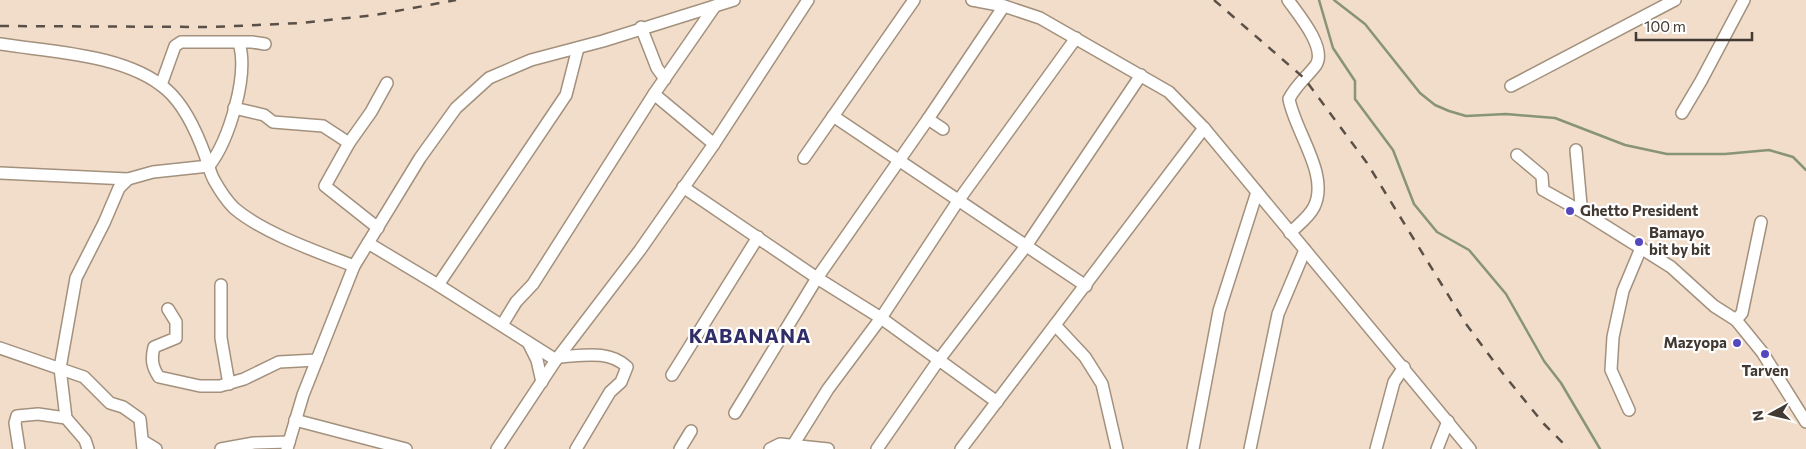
<svg xmlns="http://www.w3.org/2000/svg" width="1806" height="449" font-family="Commissioner,sans-serif">
<style>
.lines{fill:none;stroke-linecap:round;stroke-linejoin:round}
.stream{stroke:#889476;stroke-width:2.5}
.minor-casing{stroke:#a3917e;stroke-width:14}
.minor{stroke:#fff;stroke-width:11}
.rail{stroke:#5a5047;stroke-width:2.5;stroke-dasharray:9 9;stroke-linecap:butt}
.poi-dot{fill:#5448bf;stroke:#fff;stroke-width:2}
.labels{text-anchor:middle;stroke-width:4.5;stroke-linejoin:round;paint-order:stroke}
.poi-label{font-size:15px;font-weight:bold;fill:#423a32;stroke:#fff;text-anchor:start}
.district-label{font-size:20px;font-weight:bold;letter-spacing:1px;fill:#302d68;stroke:#fff}
</style>
<rect width="100%" height="100%" fill="#f1ddc9"/>
<g class="lines">
<g class="stream">
<path d="M1319 0 1333 48 1355 81V99L1393 150 1414 204 1437 232 1469 250 1506 294 1544 361 1561 383 1600 449"/>
<path d="M1334 0 1365 24 1420 93 1435 105 1449 111 1466 116 1506 114 1555 118 1625 145 1667 154H1725L1769 150 1793 157 1806 170"/>
</g>
<g class="minor-casing">
<g id="minor">
<path d="M972 0 1004 6 1040 18 1169 92 1204 128 1470 449"/>
<path d="M1288 0C1298 14 1327 48 1316 65 1307 77 1296 85 1289 99 1295 132 1330 175 1314 207 1309 217 1298 225 1290 233"/>
<path d="M641 27 657 68 665 79"/>
<path d="M0 44C51 52 127 54 167 90 185 106 197 133 205 155 208 163 210 173 214 180 219 189 227 201 234 208 263 233 318 252 354 266"/>
<path d="M161 85 175 46 181 42H252L265 44"/>
<path d="M1511 86 1675 0"/>
<path d="M654 94 714 144"/>
<path d="M234 108 264 115 273 122 323 126 349 143"/>
<path d="M1682 113 1701 81 1744 0"/>
<path d="M833 116 1086 286"/>
<path d="M943 129 928 119 1004 6"/>
<path d="M1576 150 1581 205 1588 215 1671 267 1714 306 1736 320 1762 352 1806 422"/>
<path d="M1517 155 1542 176 1543 190 1586 214"/>
<path d="M804 158 914 0"/>
<path d="M0 173 128 179 153 172 209 166C229 140 249 75 239 43"/>
<path d="M683 187 817 278 881 318 997 402"/>
<path d="M378 228 325 186 349 143 371 112 387 83"/>
<path d="M368 243 438 285 556 360"/>
<path d="M221 285V338L229 384"/>
<path d="M438 285 566 95 578 48"/>
<path d="M168 309 176 322V338L154 347C151 359 152 367 159 377L200 386H220L244 379 279 362 317 360"/>
<path d="M1736 320 1742 313 1761 222"/>
<path d="M502 325 516 302 533 284 654 94 715 6"/>
<path d="M1055 325 1085 357 1102 384 1117 449"/>
<path d="M529 344 537 360 542 382"/>
<path d="M0 348 84 377 110 403 123 407 140 419 143 449"/>
<path d="M558 357C581 356 609 349 627 367L621 382 610 392 576 449"/>
<path d="M672 375 758 237"/>
<path d="M1629 410 1611 370 1613 337 1623 291 1641 248"/>
<path d="M735 413 817 278 928 119"/>
<path d="M295 420 406 449"/>
<path d="M143 441 156 449"/>
<path d="M793 445 828 389 881 318 958 201 1076 38"/>
<path d="M19 449 15 423 17 416 38 414 66 418"/>
<path d="M88 449 85 440 66 418 60 368 76 278 104 223 119 188 128 179"/>
<path d="M221 449 254 443 289 442"/>
<path d="M287 449 303 395 354 266 420 158 456 108 489 78 531 60 603 41 734 0"/>
<path d="M497 449 556 360 640 250 714 144 808 0"/>
<path d="M680 449 691 431"/>
<path d="M770 449 780 444 828 449"/>
<path d="M877 449 938 361 1026 246 1141 75"/>
<path d="M961 449 1204 128"/>
<path d="M1193 449 1219 311 1257 192"/>
<path d="M1250 449 1278 314 1305 250"/>
<path d="M1376 449 1394 382 1404 367"/>
<path d="M1437 449 1448 421"/>
</g>
</g>
<use href="#minor" class="minor"/>
<g class="rail">
<path d="M1214 0 1304 78 1367 163 1466 324 1504 375 1544 424 1569 449"/>
<path d="M0 26 213 27 301 23 375 15 456 0"/>
</g>
</g>
<g class="poi-dot">
<circle cx="1570" cy="211" r="5"/>
<circle cx="1639" cy="242" r="5"/>
<circle cx="1737" cy="343" r="5"/>
<circle cx="1765" cy="354" r="5"/>
</g>
<g class="labels">
<g class="poi-label">
<text x="1580" y="216">Ghetto President</text>
<text x="1649" y="238">Bamayo<tspan x="1649" dy="17">bit by bit</tspan></text>
<text x="1727" y="348" text-anchor="end">Mazyopa</text>
<text x="1765" y="376" text-anchor="middle">Tarven</text>
</g>
<g class="district-label">
<text x="750" y="343">KABANANA</text>
</g>
</g>
<g transform="translate(1771 414) rotate(262)" stroke="#ffffff" stroke-width="4" paint-order="stroke">
<path d="M0-4L9 19L0 12L-9 19Z" fill="#423a32"/>
<text y="-8" font-size="14" font-weight="bold" text-anchor="middle" fill="#423a32">N</text>
</g>
<path d="M1636 32v8h116v-8" fill="none" stroke="#423a32" stroke-width="2.5"/>
<text x="1644" y="32" font-size="15" fill="#423a32" stroke="#ffffff" stroke-width="4" paint-order="stroke">100 m</text>
</svg>
